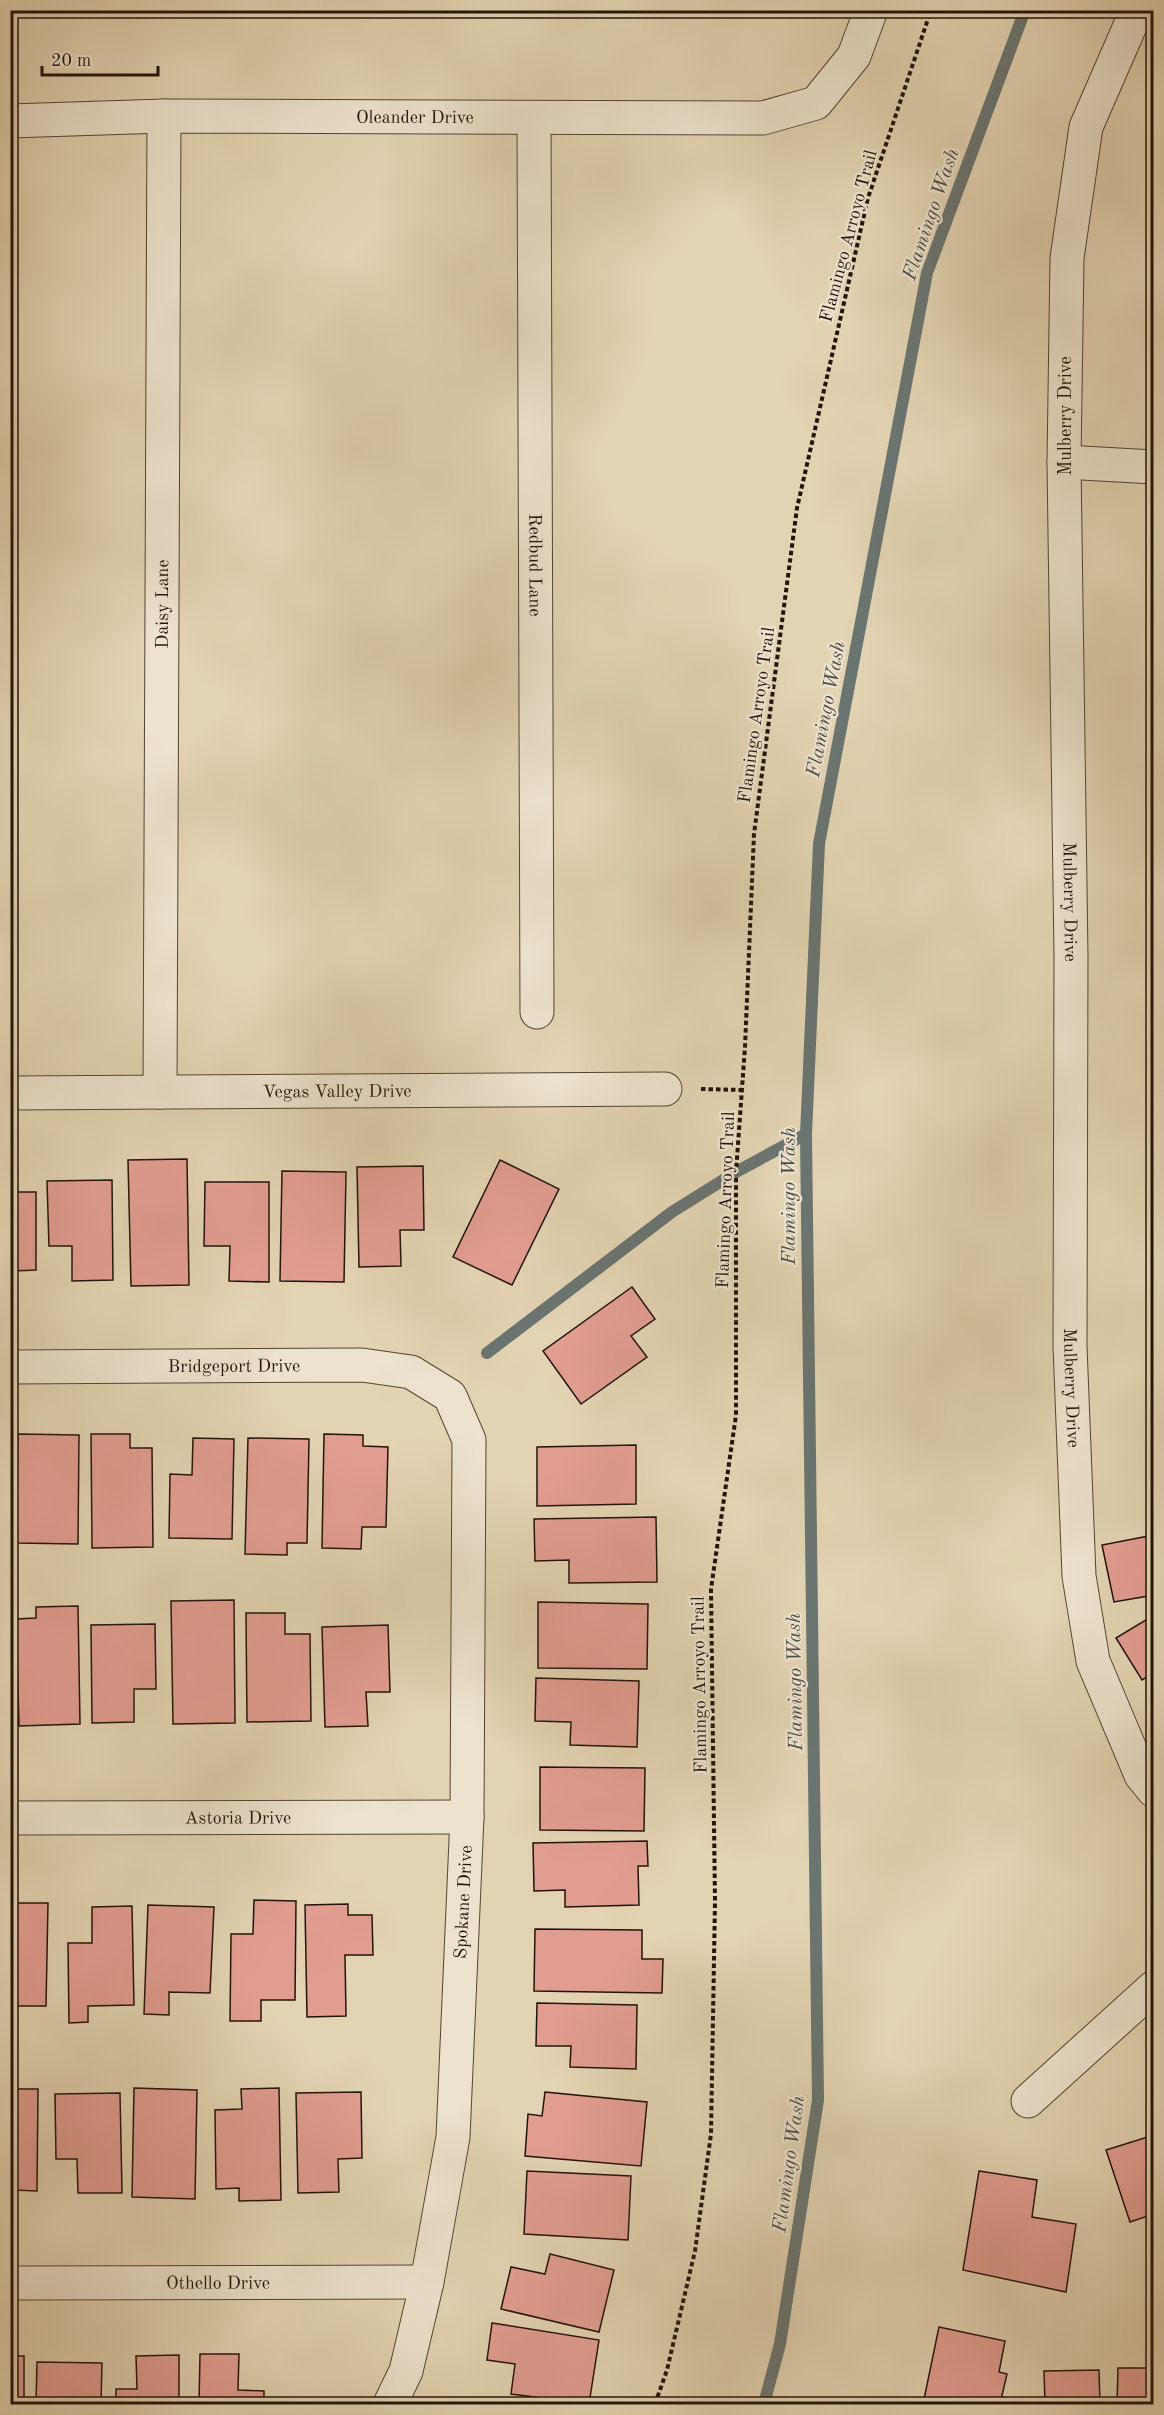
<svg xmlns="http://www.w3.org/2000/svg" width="1164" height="2415" font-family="'Old Standard TT',serif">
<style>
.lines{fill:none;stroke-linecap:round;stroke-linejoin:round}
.stream{stroke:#6a7572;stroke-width:12}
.building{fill:#e19d91;stroke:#23140a;stroke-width:1.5}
.minor-casing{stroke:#534434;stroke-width:35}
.path{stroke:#23140a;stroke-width:4;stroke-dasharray:4.5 3;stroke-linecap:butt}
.minor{stroke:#ece2cd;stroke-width:33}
.labels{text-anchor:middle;stroke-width:4.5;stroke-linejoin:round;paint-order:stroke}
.street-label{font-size:18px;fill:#23140a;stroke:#ece2cd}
.water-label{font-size:20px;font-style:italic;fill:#4c4c47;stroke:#ece2cd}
</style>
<rect width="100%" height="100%" fill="#e2d3b2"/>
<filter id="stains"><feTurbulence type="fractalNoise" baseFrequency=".00333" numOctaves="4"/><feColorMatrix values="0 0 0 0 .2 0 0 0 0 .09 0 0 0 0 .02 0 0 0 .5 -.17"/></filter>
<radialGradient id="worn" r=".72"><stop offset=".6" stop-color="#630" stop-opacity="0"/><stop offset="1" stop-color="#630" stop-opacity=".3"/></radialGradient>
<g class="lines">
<g class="stream">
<path d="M487 1353 672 1212 736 1172 806 1134"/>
<path d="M764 2404 780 2344 818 2100 806 1134 819 844 927 273 1025 10"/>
</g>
</g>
<g class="building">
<path d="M187 1159 189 1285 131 1286 128 1160Z"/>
<path d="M500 1160 559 1189 512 1285 453 1257Z"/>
<path d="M423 1166 424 1230H400L401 1266 359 1267 357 1167Z"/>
<path d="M282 1171 346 1172 344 1282 280 1281Z"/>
<path d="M112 1180 113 1280 72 1281V1246H49L47 1181Z"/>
<path d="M205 1182H269V1282L229 1281 230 1246H204Z"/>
<path d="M10 1192H36V1270L13 1271V1282H10Z"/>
<path d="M632 1287 655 1319 631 1336 647 1357 581 1404 543 1351Z"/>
<path d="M18 1434 79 1435 78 1544 16 1543Z"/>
<path d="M91 1434H130V1448H152L153 1547 92 1548Z"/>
<path d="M324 1434 363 1435V1446L388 1447 386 1527H362L361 1549 322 1548Z"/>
<path d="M193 1438 234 1439 232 1539 169 1538 170 1474 192 1475Z"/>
<path d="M248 1438 309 1439 307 1543H287V1555L245 1554Z"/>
<path d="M636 1445V1504L537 1506V1447Z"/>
<path d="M656 1517 657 1582 569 1583V1560L535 1561 534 1519Z"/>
<path d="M1154 1535V1595L1114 1602 1102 1545Z"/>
<path d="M234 1600 235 1723 173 1724 171 1601Z"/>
<path d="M538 1602 648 1604 647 1669 538 1668Z"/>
<path d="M78 1606 80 1724 19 1726 16 1619 36 1618V1607Z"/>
<path d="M246 1613H285V1634H310L311 1721 247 1722Z"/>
<path d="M1154 1615V1673L1142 1680 1116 1638Z"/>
<path d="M155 1624 156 1689H134V1722L92 1723 91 1625Z"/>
<path d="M388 1625 390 1692H366L368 1726 325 1727 322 1627Z"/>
<path d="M536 1678 639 1681 637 1747 570 1745 571 1722 535 1721Z"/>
<path d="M540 1767 645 1768 644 1831 540 1830Z"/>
<path d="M647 1841 648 1866H638L639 1905 565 1907V1890L534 1891 533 1843Z"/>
<path d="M254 1900 296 1901 295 2000H261V2021H230L231 1934H253Z"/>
<path d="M10 1903H48L46 2006H10Z"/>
<path d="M348 1904V1915H372L373 1955H345L346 2016 307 2017 305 1905Z"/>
<path d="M148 1905 214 1907 210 1993 169 1992V2015L144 2014Z"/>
<path d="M132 1906 134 2005 88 2006V2022L69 2023 68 1943H92V1907Z"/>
<path d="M535 1929 642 1930V1959H663L662 1993 534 1991Z"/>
<path d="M537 2003 637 2005 636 2069 570 2067 571 2046H536Z"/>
<path d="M134 2088 197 2090 195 2199 132 2197Z"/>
<path d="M279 2088 281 2200 239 2201V2188L216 2189 215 2110 242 2109 241 2089Z"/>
<path d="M10 2089H38L37 2191 13 2190V2203H10Z"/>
<path d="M361 2092 362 2158 338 2159 339 2192 298 2193 296 2093Z"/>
<path d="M545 2092 647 2102 641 2166 525 2156 528 2114 542 2116Z"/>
<path d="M120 2093 122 2193H78L77 2159H56L55 2094Z"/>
<path d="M1154 2135V2214L1130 2222 1106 2150Z"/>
<path d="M527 2171 631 2176 628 2240 524 2234Z"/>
<path d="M979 2171 1037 2180 1032 2217 1076 2224 1066 2292 963 2270Z"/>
<path d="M550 2254 614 2270 599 2332 501 2309 511 2267 545 2274Z"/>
<path d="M492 2323 599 2340 589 2404 511 2394 515 2364 487 2360Z"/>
<path d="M939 2327 1005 2341 999 2372 1007 2374 1000 2404H923Z"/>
<path d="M200 2354H239L238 2390 264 2391V2404H199Z"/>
<path d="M179 2355V2404H116V2389H137L136 2356Z"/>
<rect x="10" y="2356" width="14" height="48"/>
<path d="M37 2362 102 2363 101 2404H36Z"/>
<path d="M1118 2368H1154V2404H1117Z"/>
<path d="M1099 2370 1100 2404H1045L1044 2371Z"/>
</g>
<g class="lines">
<g class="minor-casing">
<g id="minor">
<path id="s1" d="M1137 10 1086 127 1067 258 1064 462 1071 956 1070 1346 1079 1576 1093 1661 1141 1775 1154 1791"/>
<path id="s2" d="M534 118 537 1012"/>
<path id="s3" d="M10 121 164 116 763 118 816 103 854 56 871 10"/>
<path d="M1064 462 1154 467"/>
<path id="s4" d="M160 1092 164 116"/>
<path id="s5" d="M10 1093 665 1089"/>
<path id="s6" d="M10 1367 362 1365 411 1372 450 1396 469 1440 467 1817 453 2137 427 2282 406 2371 390 2404"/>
<path id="s7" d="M10 1818 467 1817"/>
<path d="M1028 2101 1154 1987"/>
<path id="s8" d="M10 2283 427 2282"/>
</g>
</g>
<g class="path">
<path d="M701 1089 742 1090"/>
<path d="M655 2404 667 2370 695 2251 711 2134 715 1901 711 1589 736 1415V1172L745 1047 754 834 797 508 868 198 931 10"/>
</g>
<use href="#minor" class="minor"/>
</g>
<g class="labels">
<g class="street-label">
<text dy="6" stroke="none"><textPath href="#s3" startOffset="405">Oleander Drive</textPath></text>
<text transform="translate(848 236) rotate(-75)" y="6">Flamingo Arroyo Trail</text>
<text transform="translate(1065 416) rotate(-90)" y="6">Mulberry Drive</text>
<text dy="6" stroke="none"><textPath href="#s2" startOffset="447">Redbud Lane</textPath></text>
<text dy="6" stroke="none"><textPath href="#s4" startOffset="488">Daisy Lane</textPath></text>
<text transform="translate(756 715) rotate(-82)" y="6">Flamingo Arroyo Trail</text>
<text dy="6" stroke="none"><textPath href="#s1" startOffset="904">Mulberry Drive</textPath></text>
<text dy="6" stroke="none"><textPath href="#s5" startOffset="327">Vegas Valley Drive</textPath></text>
<text transform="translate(725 1200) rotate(-88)" y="6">Flamingo Arroyo Trail</text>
<text dy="6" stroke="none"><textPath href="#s6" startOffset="224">Bridgeport Drive</textPath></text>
<text dy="6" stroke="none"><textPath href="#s1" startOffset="1390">Mulberry Drive</textPath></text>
<text transform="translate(699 1685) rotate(-91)" y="6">Flamingo Arroyo Trail</text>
<text dy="6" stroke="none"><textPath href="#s7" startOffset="228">Astoria Drive</textPath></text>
<text transform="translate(463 1902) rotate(-87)" y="6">Spokane Drive</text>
<text dy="6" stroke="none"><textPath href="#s8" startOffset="208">Othello Drive</textPath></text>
</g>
<g class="water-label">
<text transform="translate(930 214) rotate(-71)" y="7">Flamingo Wash</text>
<text transform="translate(825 709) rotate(-79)" y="7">Flamingo Wash</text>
<text transform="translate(788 1196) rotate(-90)" y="7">Flamingo Wash</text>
<text transform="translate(794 1682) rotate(-91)" y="7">Flamingo Wash</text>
<text transform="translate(788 2164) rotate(-82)" y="7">Flamingo Wash</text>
</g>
</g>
<rect width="1164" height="2415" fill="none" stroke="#e2d3b2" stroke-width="36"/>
<rect x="12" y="12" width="1140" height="2391" fill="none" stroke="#23140a" stroke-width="3"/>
<rect x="18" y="18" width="1128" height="2379" fill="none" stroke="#23140a" stroke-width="1.5"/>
<path d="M42 66v9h116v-9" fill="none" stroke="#23140a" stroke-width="3"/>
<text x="51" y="66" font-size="18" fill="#23140a" stroke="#ece2cd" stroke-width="4.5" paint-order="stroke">20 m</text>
<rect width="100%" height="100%" filter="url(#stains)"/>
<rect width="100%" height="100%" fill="url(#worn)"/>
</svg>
